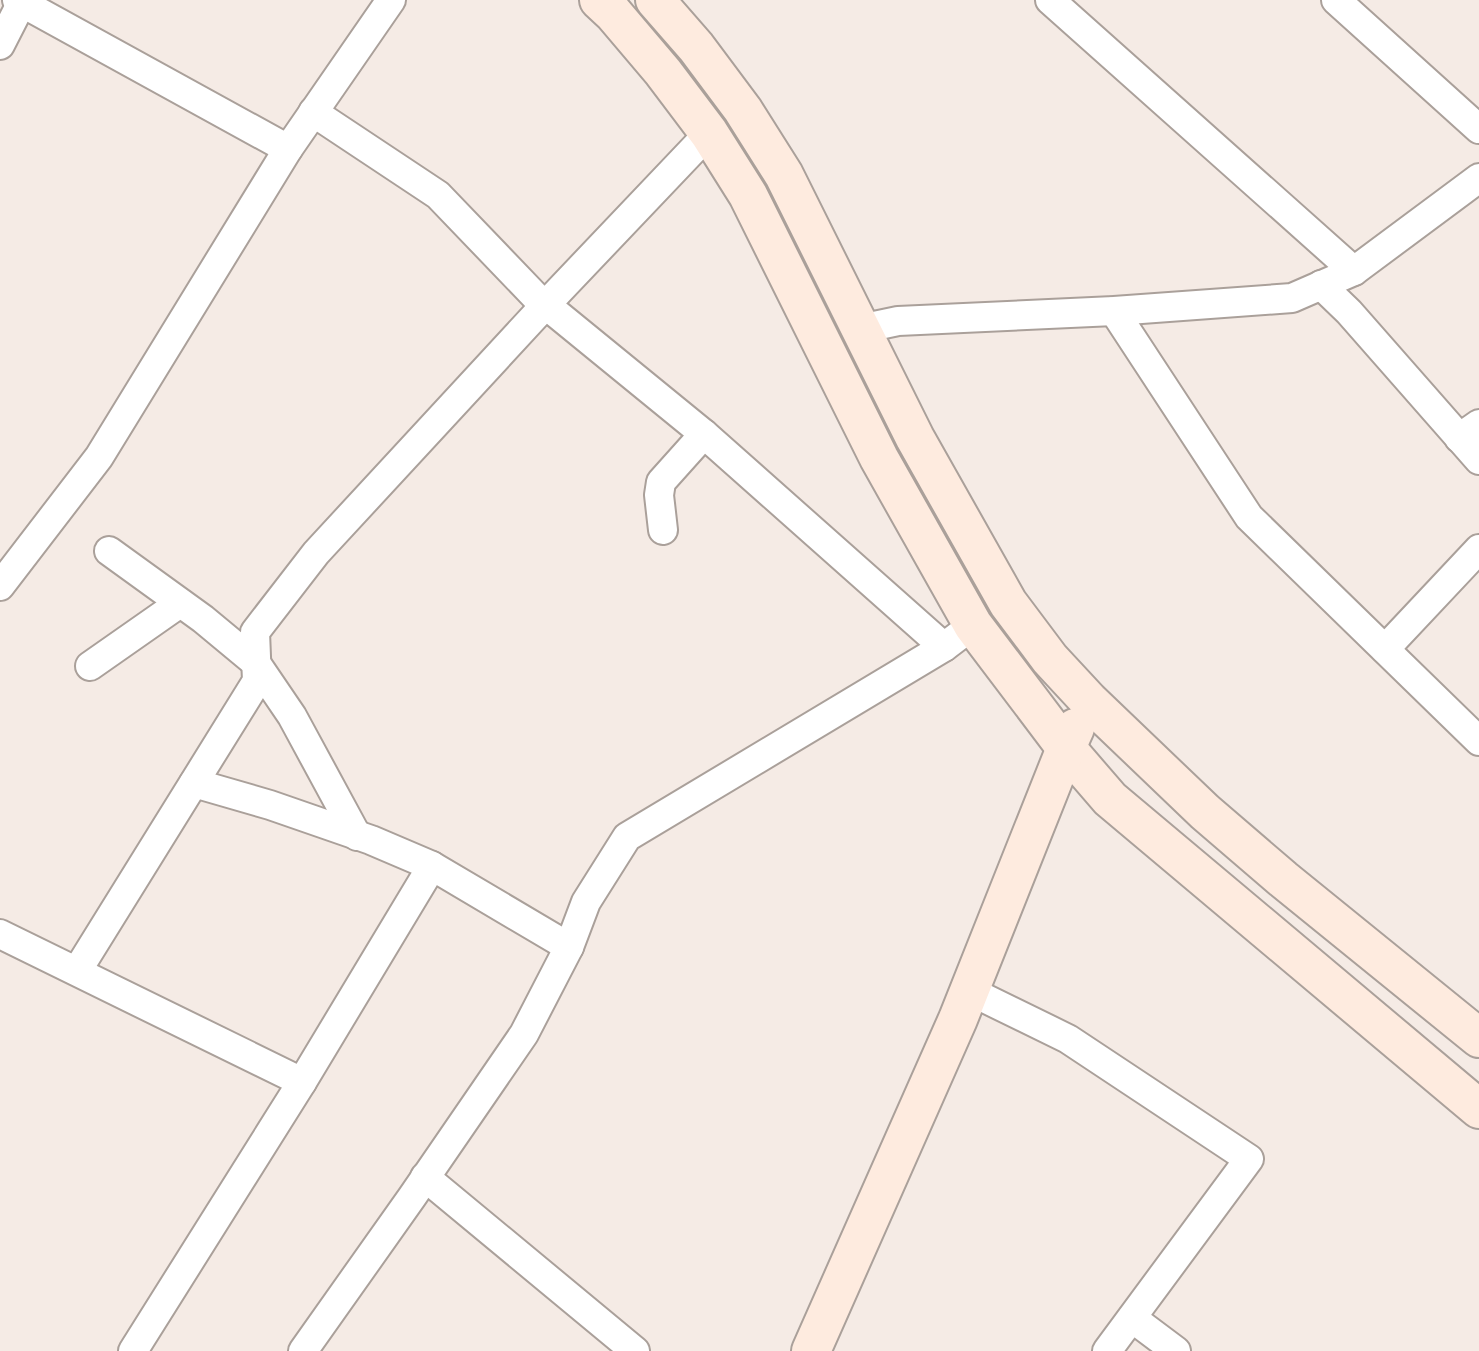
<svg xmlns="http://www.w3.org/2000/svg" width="1479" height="1351" font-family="'Varela Round',sans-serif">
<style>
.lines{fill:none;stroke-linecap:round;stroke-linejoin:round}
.street-casing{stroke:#aaa09a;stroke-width:32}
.secondary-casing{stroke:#aaa09a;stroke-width:42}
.street{stroke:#fff;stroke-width:28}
.secondary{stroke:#feebdf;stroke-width:38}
</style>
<rect width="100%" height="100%" fill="#f5ebe5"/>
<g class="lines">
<g class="street-casing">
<g id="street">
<path d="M17 0 288 149"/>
<path d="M1050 0 1354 271"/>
<path d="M1336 0 1479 129"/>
<path d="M0 45 23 0"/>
<path d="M313 112 438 195 535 296 704 434 944 647"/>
<path d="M1321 285 1349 312 1479 460"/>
<path d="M1114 311 1249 517 1479 741"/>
<path d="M860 329 898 321 1114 311 1292 298 1354 271 1479 178"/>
<path d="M1459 438 1479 424"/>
<path d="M663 530 659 495 661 482 704 434"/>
<path d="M109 551 203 619 256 663 292 716 357 836"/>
<path d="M0 586 99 457 288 149 391 0"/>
<path d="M1385 649 1479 549"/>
<path d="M90 666 180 603"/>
<path d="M194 783 270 805 371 840 432 866 569 947"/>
<path d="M0 934 302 1082"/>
<path d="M77 971 257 681 255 632 316 553 535 316 709 133"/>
<path d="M968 990 1068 1039 1249 1159 1107 1351"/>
<path d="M425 1177 635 1351"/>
<path d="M1132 1318 1176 1351"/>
<path d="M133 1351 302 1082 432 866"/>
<path d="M303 1351 412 1197 524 1034 569 947 586 902 627 837 944 647 973 625"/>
</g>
</g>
<g class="secondary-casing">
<g id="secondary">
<path d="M599 0 613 13 663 72 709 133 748 195 879 458 973 625 1066 748 1110 799 1479 1109"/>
<path d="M655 0 696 47 743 110 784 175 915 438 1008 603 1050 659 1089 701 1205 812 1283 879 1479 1038"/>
<path d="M811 1351 958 1019 1066 748 1075 728"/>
</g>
</g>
<use href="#street" class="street"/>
<use href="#secondary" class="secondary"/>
</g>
</svg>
